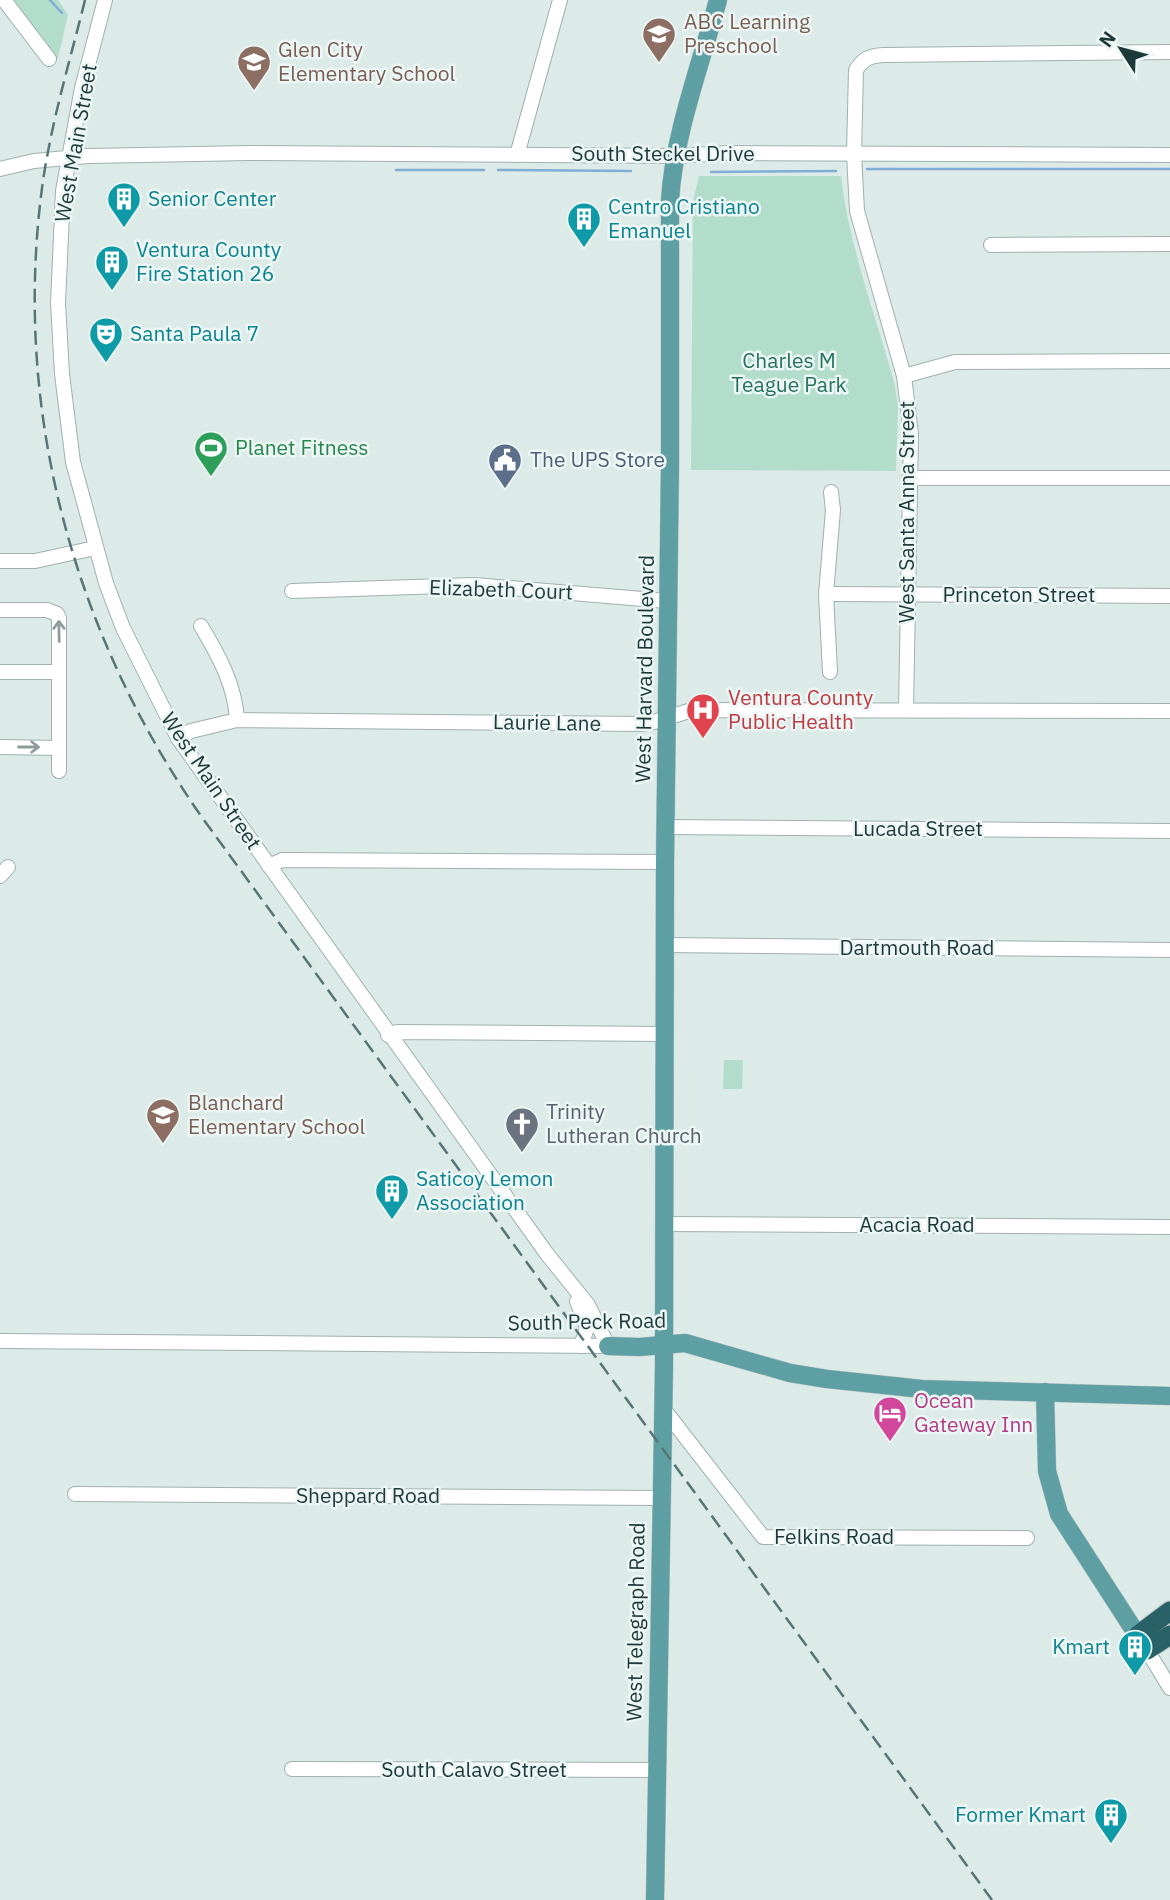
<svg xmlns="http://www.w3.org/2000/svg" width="1170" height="1900" font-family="'IBM Plex Sans',sans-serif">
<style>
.green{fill:#b3ddcb}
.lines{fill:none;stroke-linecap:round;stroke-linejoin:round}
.stream{stroke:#7fadd4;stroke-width:2.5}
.minor-casing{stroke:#9fb1b0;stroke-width:16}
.major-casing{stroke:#bbc4c4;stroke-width:19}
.highway-casing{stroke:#bbc4c4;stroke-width:21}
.minor{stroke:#fff;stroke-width:14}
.major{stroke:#5d9fa3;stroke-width:18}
.highway{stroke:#286167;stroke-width:19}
.rail{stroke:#577576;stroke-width:2.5;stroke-dasharray:14 7;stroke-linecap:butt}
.oneway{stroke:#8e9c9c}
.labels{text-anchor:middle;stroke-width:5;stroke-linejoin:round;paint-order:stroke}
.education-label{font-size:21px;fill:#785e54;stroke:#ecf6f4;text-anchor:start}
.street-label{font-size:21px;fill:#1d393a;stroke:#ecf6f4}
.culture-label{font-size:21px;fill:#0d838f;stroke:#ecf6f4;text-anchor:start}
.park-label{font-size:21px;fill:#25735b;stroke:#ecf6f4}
.leisure-label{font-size:21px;fill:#27864d;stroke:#ecf6f4;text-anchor:start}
.service-label{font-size:21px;fill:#4e5e75;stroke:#ecf6f4;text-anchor:start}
.health-label{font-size:21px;fill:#be3a42;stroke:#ecf6f4;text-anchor:start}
.worship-label{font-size:21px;fill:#5b616d;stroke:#ecf6f4;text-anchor:start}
.hotel-label{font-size:21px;fill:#b23c85;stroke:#ecf6f4;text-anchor:start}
</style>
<rect width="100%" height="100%" fill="#dceae8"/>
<g class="green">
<path d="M10 0H58L68 15 58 58 54 59Z"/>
<path d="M699 176H841C849 246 875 314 894 382L898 405 896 471 691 470 693 201Z"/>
<path d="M724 1060H743L742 1089H723Z"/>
</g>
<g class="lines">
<g class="stream">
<path d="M50 0 62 13"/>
<path d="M867 169H1170"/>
<path d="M396 170H484"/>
<path d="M498 170 631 171"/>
<path d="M711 172 836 171"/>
</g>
<g class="minor-casing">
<g id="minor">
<path d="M4 0 49 59"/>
<path d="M517 155 560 0"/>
<path d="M0 169 34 161 88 156 250 153 676 156 728 153 1170 155"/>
<path d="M991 245 1170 244"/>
<path d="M904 376 955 362 1170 361"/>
<path d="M909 478H1170"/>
<path d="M0 561H35L95 548"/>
<path d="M292 591 474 585 667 601"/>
<path d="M826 594 1170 596"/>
<path d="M0 610H47L57 614 59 618V771"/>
<path d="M201 626C219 656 235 685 237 720"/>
<path d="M0 672H59"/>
<path d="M830 672 826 594 833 510 831 492"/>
<path d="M906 710 911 434 904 376 857 211 854 154 856 70C863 59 869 56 883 55L1170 52"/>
<path d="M178 738 191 731 237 720 641 724 654 722 692 710 1170 711"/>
<path d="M0 747 59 748"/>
<path d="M665 827 1170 831"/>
<path d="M269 866 282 860 665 862"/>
<path d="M0 876 8 867"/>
<path d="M665 945 1170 950"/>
<path d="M388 1035 397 1032 665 1034"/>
<path d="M665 1224 1170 1227"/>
<path d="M577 1301 587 1328 581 1346"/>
<path d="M0 1341 608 1346 588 1305 547 1254 178 738 123 628 106 583 73 462 62 374 58 303 63 191 82 88 105 0"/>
<path d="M662 1407 763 1537 1027 1538"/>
<path d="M75 1494 662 1498"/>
<path d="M1147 1650 1170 1688"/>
<path d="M292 1769 656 1770"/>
</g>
</g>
<g class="major-casing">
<g id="major">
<path d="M608 1346 640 1347 685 1343 790 1373 827 1379 922 1389 1170 1396"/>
<path d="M1045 1392 1047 1471 1059 1514 1145 1647"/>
<path d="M655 1900 664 1367 665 862 670 463V200C674 134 701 64 718 0"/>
</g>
</g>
<g class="highway-casing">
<g id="highway">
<path d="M1138 1635 1170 1611"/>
<path d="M1147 1650 1170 1635"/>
</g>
</g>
<use href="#minor" class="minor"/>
<use href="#major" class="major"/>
<use href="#highway" class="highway"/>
<path class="rail" d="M85 0C69 65 49 129 41 196 14 416 75 635 201 816L992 1900"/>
</g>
<defs><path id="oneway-shaft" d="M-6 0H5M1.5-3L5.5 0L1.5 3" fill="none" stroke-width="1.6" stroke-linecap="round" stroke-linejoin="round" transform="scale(1.75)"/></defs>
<g class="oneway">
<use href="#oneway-shaft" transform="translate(59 631) rotate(-91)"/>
<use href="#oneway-shaft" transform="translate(29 747)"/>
</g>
<defs>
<g id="school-pin" transform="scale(1.75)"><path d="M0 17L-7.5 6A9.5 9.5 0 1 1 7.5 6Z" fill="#8d6e63" stroke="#ecf6f4"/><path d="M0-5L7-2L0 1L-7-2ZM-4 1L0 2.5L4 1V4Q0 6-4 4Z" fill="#fff"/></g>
<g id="building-pin" transform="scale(1.75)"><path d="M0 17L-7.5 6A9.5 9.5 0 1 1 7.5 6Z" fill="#0f9aa8" stroke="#ecf6f4"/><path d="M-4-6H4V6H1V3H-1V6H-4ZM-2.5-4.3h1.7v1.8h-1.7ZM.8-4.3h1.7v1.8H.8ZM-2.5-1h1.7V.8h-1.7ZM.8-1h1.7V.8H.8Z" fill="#fff"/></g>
<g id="theatre-pin" transform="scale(1.75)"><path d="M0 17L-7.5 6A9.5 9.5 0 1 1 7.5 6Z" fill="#0f9aa8" stroke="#ecf6f4"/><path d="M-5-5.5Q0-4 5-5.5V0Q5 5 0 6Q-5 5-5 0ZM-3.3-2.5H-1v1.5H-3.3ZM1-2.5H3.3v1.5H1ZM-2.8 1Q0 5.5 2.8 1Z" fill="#fff"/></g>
<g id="stadium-pin" transform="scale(1.75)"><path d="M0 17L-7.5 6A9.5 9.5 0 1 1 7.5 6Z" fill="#2e9e5b" stroke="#ecf6f4"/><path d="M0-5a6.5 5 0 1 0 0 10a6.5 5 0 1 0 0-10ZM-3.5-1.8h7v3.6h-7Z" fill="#fff"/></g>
<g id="civic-pin" transform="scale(1.75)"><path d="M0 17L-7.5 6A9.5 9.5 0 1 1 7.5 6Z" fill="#5c6f8a" stroke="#ecf6f4"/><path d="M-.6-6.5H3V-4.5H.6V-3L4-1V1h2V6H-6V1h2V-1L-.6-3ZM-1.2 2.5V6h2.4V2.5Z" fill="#fff"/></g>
<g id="hospital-pin" transform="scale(1.75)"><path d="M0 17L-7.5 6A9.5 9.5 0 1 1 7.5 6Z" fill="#e0444e" stroke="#ecf6f4"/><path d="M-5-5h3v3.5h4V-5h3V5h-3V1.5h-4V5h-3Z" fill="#fff"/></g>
<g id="church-pin" transform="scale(1.75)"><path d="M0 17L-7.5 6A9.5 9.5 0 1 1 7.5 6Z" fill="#6b7280" stroke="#ecf6f4"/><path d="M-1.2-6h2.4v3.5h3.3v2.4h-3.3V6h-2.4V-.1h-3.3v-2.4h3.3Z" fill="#fff"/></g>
<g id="hotel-pin" transform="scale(1.75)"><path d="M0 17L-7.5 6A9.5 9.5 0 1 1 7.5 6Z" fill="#d1479c" stroke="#ecf6f4"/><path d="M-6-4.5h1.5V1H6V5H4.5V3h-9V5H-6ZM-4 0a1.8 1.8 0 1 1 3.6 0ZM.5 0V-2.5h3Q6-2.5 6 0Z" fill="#fff"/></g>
</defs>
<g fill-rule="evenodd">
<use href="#school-pin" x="659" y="34"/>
<use href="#school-pin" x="254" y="62"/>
<use href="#building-pin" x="124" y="199"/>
<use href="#building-pin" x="584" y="219"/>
<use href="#building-pin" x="112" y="262"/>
<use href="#theatre-pin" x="106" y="334"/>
<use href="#stadium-pin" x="211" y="448"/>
<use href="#civic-pin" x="505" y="460"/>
<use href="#hospital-pin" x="703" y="710"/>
<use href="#school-pin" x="163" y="1115"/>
<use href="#church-pin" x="522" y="1124"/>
<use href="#building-pin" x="392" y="1191"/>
<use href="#hotel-pin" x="890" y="1413"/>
<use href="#building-pin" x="1135" y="1647"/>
<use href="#building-pin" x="1111" y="1815"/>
</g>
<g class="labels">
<g class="education-label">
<text x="684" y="29">ABC Learning<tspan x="684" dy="24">Preschool</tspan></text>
<text x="278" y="57">Glen City<tspan x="278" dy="24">Elementary School</tspan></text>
<text x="188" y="1110">Blanchard<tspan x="188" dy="24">Elementary School</tspan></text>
</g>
<g class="street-label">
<text transform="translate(76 143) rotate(-80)" y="7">West Main Street</text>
<text x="663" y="161">South Steckel Drive</text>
<text transform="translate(907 512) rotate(-90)" y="7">West Santa Anna Street</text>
<text transform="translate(501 590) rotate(2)" y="7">Elizabeth Court</text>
<text x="1019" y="602">Princeton Street</text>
<text transform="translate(645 669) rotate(-89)" y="7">West Harvard Boulevard</text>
<text transform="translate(547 723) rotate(1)" y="7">Laurie Lane</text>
<text transform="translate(211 781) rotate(56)" y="7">West Main Street</text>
<text x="918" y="836">Lucada Street</text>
<text x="917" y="955">Dartmouth Road</text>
<text x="917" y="1232">Acacia Road</text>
<text transform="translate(587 1322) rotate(-1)" y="7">South Peck Road</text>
<text x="368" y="1503">Sheppard Road</text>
<text x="834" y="1544">Felkins Road</text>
<text transform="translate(636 1622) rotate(-89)" y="7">West Telegraph Road</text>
<text x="474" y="1777">South Calavo Street</text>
</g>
<g class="culture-label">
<text x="148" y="206">Senior Center</text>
<text x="608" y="214">Centro Cristiano<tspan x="608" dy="24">Emanuel</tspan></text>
<text x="136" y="257">Ventura County<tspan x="136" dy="24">Fire Station 26</tspan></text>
<text x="130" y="341">Santa Paula 7</text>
<text x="416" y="1186">Saticoy Lemon<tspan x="416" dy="24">Association</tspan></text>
<text x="1110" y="1654" text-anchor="end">Kmart</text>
<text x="1086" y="1822" text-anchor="end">Former Kmart</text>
</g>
<g class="park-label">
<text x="789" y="368">Charles M<tspan x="789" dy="24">Teague Park</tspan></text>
</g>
<g class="leisure-label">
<text x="235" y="455">Planet Fitness</text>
</g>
<g class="service-label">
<text x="530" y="467">The UPS Store</text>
</g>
<g class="health-label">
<text x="728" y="705">Ventura County<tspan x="728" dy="24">Public Health</tspan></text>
</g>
<g class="worship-label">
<text x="546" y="1119">Trinity<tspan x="546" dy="24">Lutheran Church</tspan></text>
</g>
<g class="hotel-label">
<text x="914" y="1408">Ocean<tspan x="914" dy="24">Gateway Inn</tspan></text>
</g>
</g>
<g transform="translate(1121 49) rotate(306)" stroke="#ecf6f4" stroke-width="5" paint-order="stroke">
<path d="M0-5L12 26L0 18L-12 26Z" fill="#1d393a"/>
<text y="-10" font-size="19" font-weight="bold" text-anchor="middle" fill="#1d393a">N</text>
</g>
</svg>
